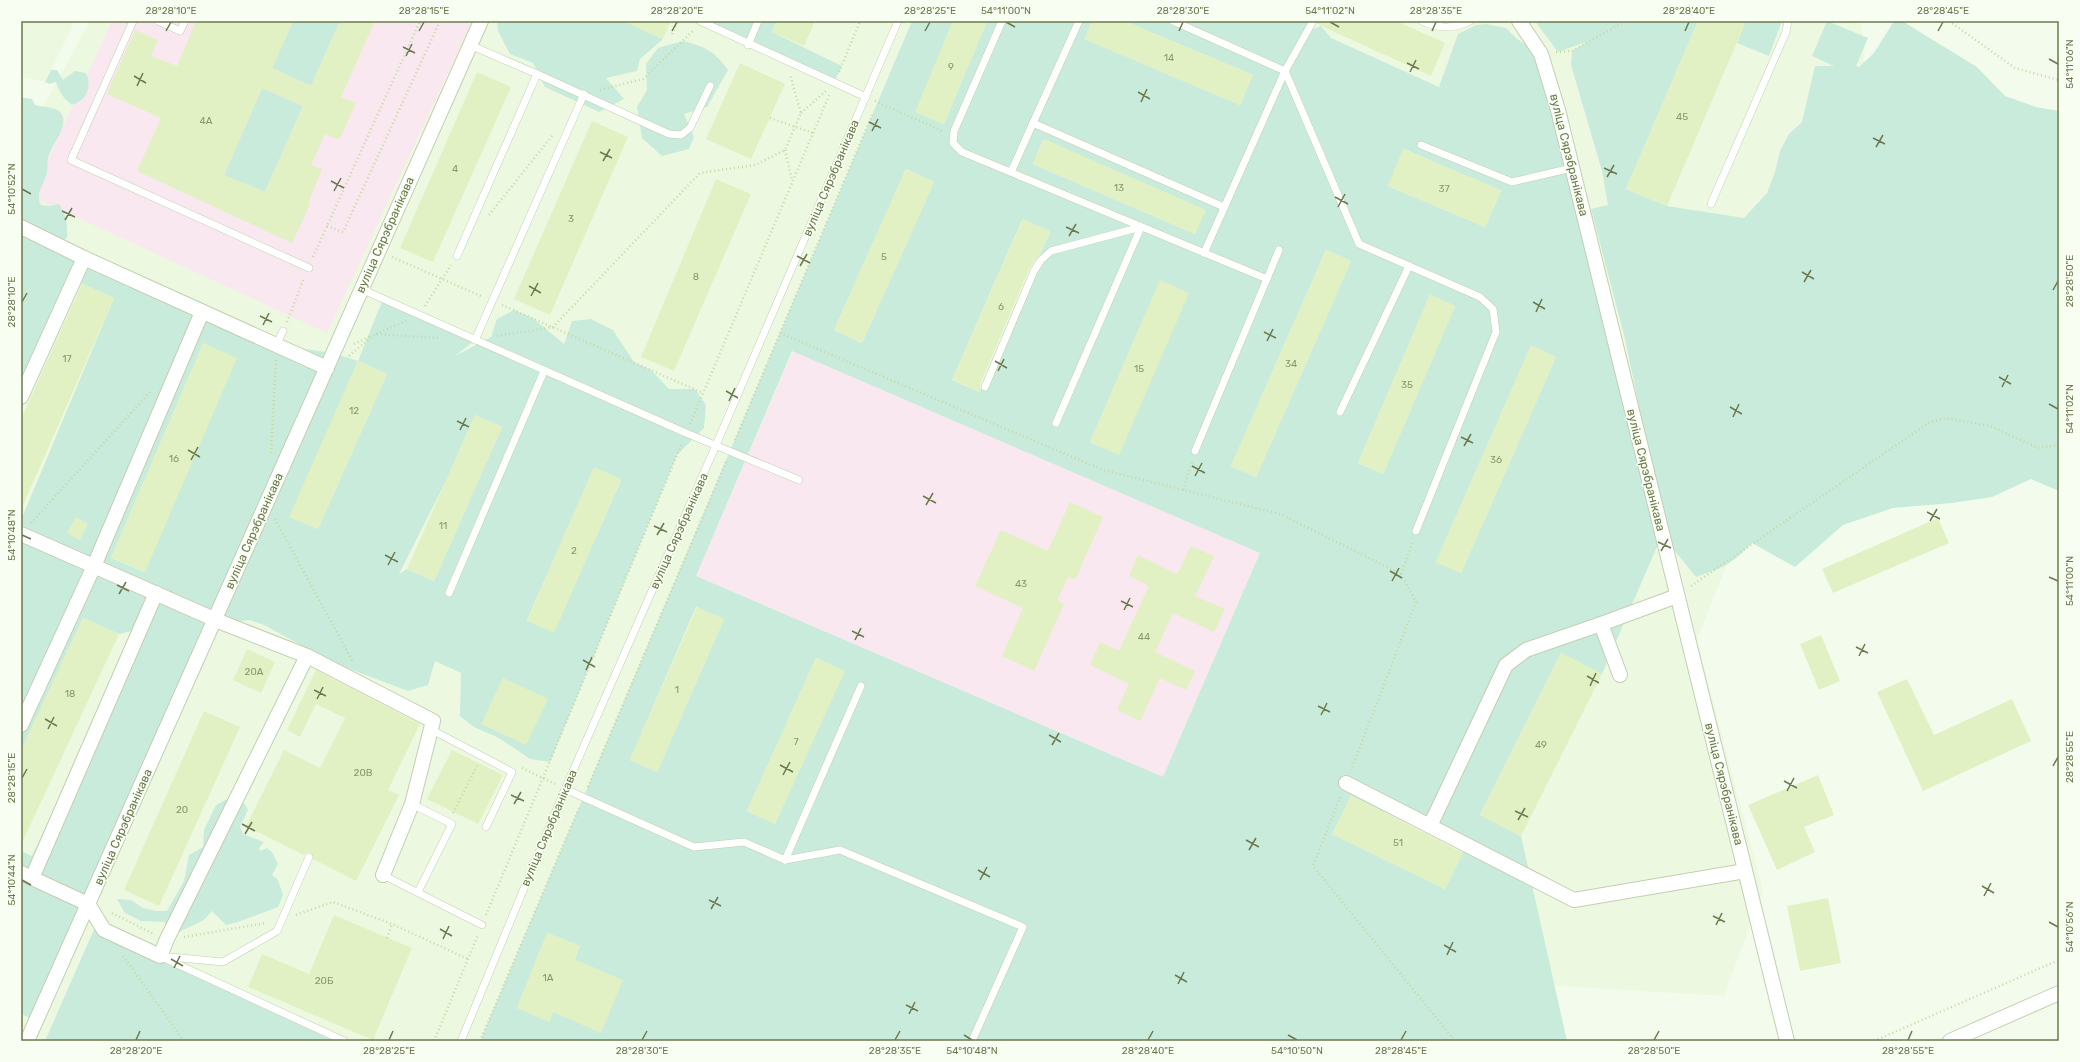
<svg xmlns="http://www.w3.org/2000/svg" width="2080" height="1062" font-family="Rubik,sans-serif">
<style>
.residential{fill:#ecf9e0}
.education{fill:#f9e8ef}
.green{fill:#c9ebdb;fill-rule:evenodd}
.building{fill:#e2f1c3;fill-rule:evenodd}
.lines{fill:none;stroke-linecap:round;stroke-linejoin:round}
.lane-casing{stroke:#c3cfb0;stroke-width:8}
.street-casing{stroke:#c3cfb0;stroke-width:16}
.path{stroke:#c7d7a6;stroke-width:2.5;stroke-dasharray:1 3;stroke-linecap:butt}
.lane{stroke:#fff;stroke-width:7}
.street{stroke:#fff;stroke-width:14}
.ticks{fill:none;stroke:#6c784e;stroke-width:1.5}
.labels{text-anchor:middle;stroke-width:3;stroke-linejoin:round;paint-order:stroke}
.number-label{font-size:10px;fill:#8a966b}
.street-label{font-size:12px;fill:#6c784e;stroke:#f8fff2}
.neatline{fill:none;stroke:#6c784e;stroke-width:1.5}
.ticks-label{font-size:10px;text-anchor:middle;fill:#6c784e}
</style>
<rect width="100%" height="100%" fill="#f3fcec"/>
<g class="residential">
<path d="M21 21H75L45 82 21 77Z"/>
<path d="M90 21H1861L1875 186 1697 640 1763 891 1724 996 1320 972 1265 1041H21V147Z"/>
</g>
<g class="education">
<path d="M112 21H472L327 333 31 196Z"/>
<path d="M793 351 1260 553 1163 778 696 576Z"/>
</g>
<g class="green">
<path d="M293 21H340L311 86 272 68Z"/>
<path d="M497 21H633L632 25 663 39 640 59 637 71 606 78 624 99 599 112 545 87 533 63 510 54 498 31Z"/>
<path d="M700 21H777L772 32 842 66 834 83Z"/>
<path d="M912 21H953L916 112 944 124 987 21H1092L1085 39 1240 105 1253 75 1124 21H1313L1308 31 1321 26 1331 38 1439 87 1458 34 1476 25 1486 24 1506 28 1517 39 1541 54 1630 401 1639 406 1625 339 1591 209 1608 205 1602 171 1571 65 1572 51 1589 41 1558 52 1535 21H1698L1626 189 1667 206 1744 218 1767 193 1775 172 1780 151 1789 134 1802 122 1815 66H1834L1812 56 1827 21 1868 38 1856 66 1859 67 1874 53 1894 21H1902L1977 67 2005 96 2036 107 2059 111V491L2031 479 1992 497 1952 503 1893 508 1843 525 1795 567 1752 543C1732 564 1723 568 1696 577L1662 535 1602 674 1561 653 1480 815 1521 836 1567 1041H480ZM1043 140 1205 210 1195 234 1033 164ZM1404 149 1501 191 1485 227 1388 186ZM906 169 934 182 862 343 834 330ZM1022 220 1050 232 979 392 952 380ZM1326 250 1351 261 1256 477 1231 466ZM1160 281 1118 454 1090 442ZM1430 295 1455 306 1383 474 1358 463ZM1531 346 1556 357 1461 573 1436 562ZM792 351 1260 553 1163 777 696 576ZM696 607 724 619 657 772 630 760ZM816 658 844 671 775 824 747 811ZM1351 796 1464 850 1445 889 1332 834ZM547 933 580 946 549 1021 517 1008Z"/>
<path d="M1746 21H1782L1769 56 1737 43Z"/>
<path d="M683 41C706 47 714 51 728 70L707 107 684 114 694 137 689 149 662 156 642 138 637 107 647 90 646 64 658 48Z"/>
<path d="M51 70H57L63 80 75 71 86 73C92 87 87 100 72 105 64 99 59 92 56 82L50 84 45 82Z"/>
<path d="M262 88 303 106 265 192 224 175Z"/>
<path d="M21 97 32 99 35 105C42 107 57 107 61 113 70 127 51 144 48 158 47 164 48 171 46 176 43 186 35 194 41 205L49 206 59 204C66 215 68 224 67 238L61 241 276 345 333 353 358 361 383 299 475 340 455 356 491 337 497 319 514 310 534 319 564 344 572 321 591 319 613 330 634 362 651 370 669 389H695L706 405 704 428 677 455 550 762 530 759 499 738 474 727 460 716 461 673 435 661 428 685 408 691 334 663 264 625 250 620 223 623 216 620 36 1021 21 1014V851L32 856 140 629 119 634 83 618 21 751V520L114 298 80 283 84 260 21 397ZM203 344 145 572H144L111 558ZM358 361 387 374 318 529 290 517ZM475 415 502 427 434 581 407 569 399 574 446 481ZM594 468 621 480 554 632 527 620Z"/>
<path d="M231 797 245 804 248 810 240 826 243 834 264 842 259 848 260 851 267 848 272 852 278 864 272 875 278 880 283 895 278 907 238 922 226 925 212 911 204 920 179 932 165 931V922L141 921 125 913 117 899 131 900 143 908 156 911H167L184 881 189 855 203 847 204 830 216 805Z"/>
<path d="M95 927 344 1041H45Z"/>
</g>
<g class="building">
<path d="M196 21H293L272 68 311 86 340 21H375L341 97 356 103 339 140 325 134 311 165 322 169 308 203 310 204 292 243 137 171 161 118 107 94 135 30 158 40 151 56 177 66ZM262 88 303 106 265 192 224 175Z"/>
<path d="M623 21H671L663 39Z"/>
<path d="M777 21H815L804 46 772 32Z"/>
<path d="M953 21H987L944 124 915 112Z"/>
<path d="M1092 21H1124L1253 75 1240 105 1084 39Z"/>
<path d="M1318 21H1396L1445 43 1431 76 1317 24Z"/>
<path d="M1698 21H1746L1667 206 1626 189Z"/>
<path d="M740 63 785 84 751 159 706 139Z"/>
<path d="M477 72 511 87 433 262 400 248Z"/>
<path d="M592 121 628 137 550 315 514 299Z"/>
<path d="M1044 139 1206 210 1195 234 1033 164Z"/>
<path d="M1403 149 1501 190 1485 227 1388 186Z"/>
<path d="M906 169 934 182 862 343 834 330Z"/>
<path d="M716 179 751 194 674 371 641 357Z"/>
<path d="M1023 219 1050 231 1040 254 1029 269 980 385V392L952 380Z"/>
<path d="M1326 250 1351 261 1256 477 1231 466Z"/>
<path d="M1160 280 1189 293 1119 455 1090 442Z"/>
<path d="M82 284 114 298 21 510V419Z"/>
<path d="M1430 294 1455 306 1383 474 1358 463Z"/>
<path d="M203 343 237 358 145 572 111 558Z"/>
<path d="M1531 345 1556 357 1461 573 1436 562Z"/>
<path d="M358 361 387 374 318 529 289 517Z"/>
<path d="M475 415 502 427 434 581 407 569Z"/>
<path d="M594 467 621 479 554 633 527 621Z"/>
<path d="M1070 502 1103 517 1075 580 1068 577 1057 600 1064 604 1034 671 1002 656 1023 608 975 586 1001 530 1048 551Z"/>
<path d="M76 517 88 524 80 540 67 533Z"/>
<path d="M1938 518 1949 543 1833 593 1822 569Z"/>
<path d="M1191 546 1214 556 1195 596 1225 609 1214 632 1173 613 1155 652 1195 671 1186 690 1160 678 1140 721 1117 710 1129 684 1090 665 1100 642 1119 651 1149 586 1129 576 1138 555 1177 574Z"/>
<path d="M697 607 724 619 657 772 630 760Z"/>
<path d="M83 618 119 634 21 845V751Z"/>
<path d="M1821 635 1840 681 1819 690 1800 644Z"/>
<path d="M247 649 275 662 261 693 233 680Z"/>
<path d="M1561 653 1602 674 1521 836 1480 815Z"/>
<path d="M816 658 845 671 775 824 747 811Z"/>
<path d="M316 670 420 724 388 790 399 795 356 881 313 859 311 853 308 852 304 855 246 826 284 750 320 768 345 718 316 704 300 737 287 730Z"/>
<path d="M503 678 548 699 526 745 481 724Z"/>
<path d="M1907 679 1934 735 2012 699 2031 741 1923 791 1877 692Z"/>
<path d="M204 711 240 727 159 906 124 890Z"/>
<path d="M452 750 503 775 478 824 427 799Z"/>
<path d="M1818 775 1834 815 1804 827 1815 852 1777 870 1748 805Z"/>
<path d="M1351 795 1463 853 1445 889 1332 834Z"/>
<path d="M1828 898 1841 963 1800 971 1787 906Z"/>
<path d="M334 915 412 948 373 1040 248 987 262 954 309 974Z"/>
<path d="M547 933 580 946 574 959 623 980 601 1033 553 1012 549 1022 517 1008Z"/>
</g>
<g class="lines">
<g class="lane-casing">
<g id="lane">
<path d="M133 21 71 160 309 268"/>
<path d="M158 21 180 31 185 21"/>
<path d="M700 21 866 97"/>
<path d="M1002 21 954 131 953 143 962 152 1267 279"/>
<path d="M1173 21 1285 71 1204 253"/>
<path d="M1313 21 1285 71 1359 244 1480 297 1493 309 1496 332 1416 531"/>
<path d="M1422 21C1438 29 1454 29 1470 21"/>
<path d="M748 45 758 21"/>
<path d="M537 74 669 134 681 135 690 128 710 86"/>
<path d="M1033 123 1224 207"/>
<path d="M1421 145 1512 182 1572 168"/>
<path d="M1011 172 1079 21"/>
<path d="M1711 204 1786 32 1788 21"/>
<path d="M457 256 537 74 470 45"/>
<path d="M361 289 686 433 799 480"/>
<path d="M475 340 584 94"/>
<path d="M276 345 283 331"/>
<path d="M985 387 1034 271 1041 260 1051 251 1141 227"/>
<path d="M1340 412 1409 266"/>
<path d="M1056 423 1141 227"/>
<path d="M1195 451 1279 250"/>
<path d="M449 593 544 371"/>
<path d="M432 730 512 772 486 827"/>
<path d="M565 789 694 847 744 842 785 860 861 686"/>
<path d="M412 804 452 824 418 892"/>
<path d="M785 860 840 850 1023 927 972 1041"/>
<path d="M383 875 482 925"/>
<path d="M160 956 223 962 277 931 309 857"/>
<path d="M166 959 344 1041"/>
<path d="M461 1041 565 789 716 445 898 21"/>
</g>
</g>
<g class="street-casing">
<g id="street">
<path d="M1519 21 1541 54 1558 110 1787 1041"/>
<path d="M21 227 84 258 327 368"/>
<path d="M21 397 84 258"/>
<path d="M21 534 223 623 307 656 433 721 412 804 383 875"/>
<path d="M1620 675 1601 624 1677 596"/>
<path d="M21 725 94 566 202 312"/>
<path d="M1346 783 1574 900 1745 871"/>
<path d="M1430 826 1506 665 1526 650 1601 624"/>
<path d="M21 873 88 904 104 930 160 956 167 939 307 656"/>
<path d="M32 878 156 593"/>
<path d="M27 1041 481 21"/>
<path d="M1950 1041 2059 993"/>
</g>
</g>
<g class="path">
<path d="M1949 21 2015 68 2059 80"/>
<path d="M672 34 678 21"/>
<path d="M1556 52 1572 51 1626 21"/>
<path d="M839 72 860 21"/>
<path d="M600 90 643 79 694 30"/>
<path d="M875 101 942 131"/>
<path d="M801 113 827 90"/>
<path d="M770 118 813 133"/>
<path d="M785 150 792 180"/>
<path d="M489 215 552 136"/>
<path d="M327 226 343 232 440 21"/>
<path d="M313 257 420 21"/>
<path d="M392 257 483 297"/>
<path d="M502 305 703 393"/>
<path d="M425 306 451 265"/>
<path d="M287 322 304 278"/>
<path d="M780 333 1103 470 1280 514 1401 574 1416 602 1351 770"/>
<path d="M376 334 406 321"/>
<path d="M497 336 553 327 700 173 755 165 785 150 801 113 790 75"/>
<path d="M354 344 371 336"/>
<path d="M349 356 375 334 440 338"/>
<path d="M690 424 830 93"/>
<path d="M735 440 872 115"/>
<path d="M271 453 276 360"/>
<path d="M1183 490 1192 462"/>
<path d="M275 519 353 662"/>
<path d="M31 523 150 392"/>
<path d="M1401 574 1413 541"/>
<path d="M1691 586 1930 422 1946 418 1990 426 2038 448 2059 445"/>
<path d="M522 768 555 784"/>
<path d="M588 787 726 462"/>
<path d="M1340 797 1313 866 1455 1041"/>
<path d="M453 813 477 766"/>
<path d="M112 913 154 934"/>
<path d="M296 915 333 902 392 924 468 959"/>
<path d="M486 915 682 443"/>
<path d="M184 937 266 923"/>
<path d="M387 938 392 924"/>
<path d="M123 956 184 1041"/>
<path d="M434 1041 478 935"/>
<path d="M480 1041 579 808"/>
<path d="M1874 1041 2059 960"/>
</g>
<use href="#lane" class="lane"/>
<use href="#street" class="street"/>
</g>
<path class="ticks" d="M1006 22 1015 27M1330 22 1339 27M166 31 171 22M419 31 424 22M672 31 677 22M925 31 930 22M1179 31 1183 22M1432 31 1436 22M1685 31 1689 22M1938 31 1943 22M403 47 415 53M406 56 412 44M2049 59 2058 64M1407 63 1419 69M1410 72 1416 60M134 76 146 83M137 86 143 73M1138 92 1150 99M1141 102 1147 89M869 122 881 128M872 131 878 119M1873 138 1885 144M1876 147 1883 135M600 152 612 158M603 161 610 149M1604 168 1617 174M1607 177 1614 165M331 181 344 188M22 189 31 194M334 191 341 178M1335 197 1348 204M1338 207 1345 194M62 211 75 217M65 220 72 208M1066 227 1079 233M1069 236 1076 224M797 256 810 263M800 266 807 254M1802 272 1814 279M1804 282 1811 270M529 286 541 293M2053 290 2058 281M531 296 538 283M22 302 27 293M1533 302 1545 309M1536 312 1542 299M260 316 272 322M263 325 269 313M1264 332 1276 338M1267 341 1273 329M995 361 1007 368M998 371 1004 359M1999 377 2011 384M2002 387 2008 375M726 391 738 398M729 401 735 388M2049 404 2058 409M1730 407 1742 414M1733 417 1739 404M457 421 469 427M460 430 466 418M1461 437 1473 443M1464 446 1471 434M188 450 200 457M191 460 198 447M1192 466 1205 473M1195 476 1202 463M923 496 936 503M926 505 933 493M1927 512 1940 519M1930 521 1937 509M654 526 667 532M22 535 31 539M657 535 664 523M1658 542 1671 548M1661 551 1668 539M385 555 398 562M388 565 395 552M1390 571 1402 578M2049 577 2058 581M1392 581 1399 568M117 585 129 591M119 594 126 582M1121 601 1133 607M1124 610 1130 598M852 631 864 637M855 640 861 628M1856 647 1868 653M1859 656 1865 644M583 660 595 667M586 670 592 657M1587 676 1599 683M1590 686 1596 673M314 690 326 696M317 699 323 687M1318 706 1330 712M1321 715 1327 703M45 719 57 726M48 729 54 717M1049 735 1061 742M1052 745 1059 733M780 765 793 772M2053 766 2058 757M783 775 790 762M22 778 27 769M1784 781 1797 788M1787 791 1794 778M511 795 524 801M514 804 521 792M1515 811 1528 817M1518 820 1525 808M242 824 255 831M245 834 252 822M1246 840 1259 847M1249 850 1256 838M978 870 990 877M22 880 31 885M980 880 987 867M1982 886 1994 893M1984 896 1991 883M709 900 721 906M711 909 718 897M1713 916 1725 922M2049 922 2058 927M1716 925 1722 913M440 929 452 936M443 939 449 926M1444 945 1456 952M1447 955 1453 942M171 959 183 966M174 968 180 956M1175 975 1187 982M1178 984 1184 972M906 1005 918 1011M909 1014 915 1002M964 1035 972 1040M1288 1035 1297 1040M136 1040 140 1031M389 1040 393 1031M642 1040 647 1031M895 1040 900 1031M1148 1040 1153 1031M1401 1040 1406 1031M1654 1040 1659 1031M1908 1040 1912 1031"/>
<g class="labels">
<g class="number-label">
<text x="1169" y="61">14</text>
<text x="951" y="70">9</text>
<text x="1682" y="120">45</text>
<text x="206" y="124">4А</text>
<text x="455" y="172">4</text>
<text x="1119" y="191">13</text>
<text x="1444" y="192">37</text>
<text x="571" y="222">3</text>
<text x="884" y="260">5</text>
<text x="696" y="280">8</text>
<text x="1001" y="310">6</text>
<text x="67" y="362">17</text>
<text x="1291" y="367">34</text>
<text x="1139" y="372">15</text>
<text x="1407" y="388">35</text>
<text x="354" y="414">12</text>
<text x="174" y="462">16</text>
<text x="1496" y="463">36</text>
<text x="443" y="529">11</text>
<text x="574" y="554">2</text>
<text x="1021" y="587">43</text>
<text x="1144" y="640">44</text>
<text x="254" y="675">20А</text>
<text x="677" y="693">1</text>
<text x="70" y="697">18</text>
<text x="796" y="745">7</text>
<text x="1541" y="748">49</text>
<text x="363" y="776">20В</text>
<text x="182" y="813">20</text>
<text x="1398" y="846">51</text>
<text x="548" y="981">1А</text>
<text x="324" y="984">20Б</text>
</g>
<g class="street-label">
<text transform="translate(1569 155) rotate(76)" y="4">вуліца Сярэбранікава</text>
<text transform="translate(831 178) rotate(-67)" y="4">вуліца Сярэбранікава</text>
<text transform="translate(385 235) rotate(-66)" y="4">вуліца Сярэбранікава</text>
<text transform="translate(1646 470) rotate(76)" y="4">вуліца Сярэбранікава</text>
<text transform="translate(254 531) rotate(-66)" y="4">вуліца Сярэбранікава</text>
<text transform="translate(679 531) rotate(-66)" y="4">вуліца Сярэбранікава</text>
<text transform="translate(1724 784) rotate(76)" y="4">вуліца Сярэбранікава</text>
<text transform="translate(123 827) rotate(-66)" y="4">вуліца Сярэбранікава</text>
<text transform="translate(549 828) rotate(-67)" y="4">вуліца Сярэбранікава</text>
</g>
</g>
<rect width="2080" height="1062" fill="none" stroke="#f8fff2" stroke-width="44"/>
<rect x="22" y="22" width="2036" height="1018" class="neatline"/>
<g class="ticks-label">
<text x="171" y="14">28°28'10"E</text>
<text x="424" y="14">28°28'15"E</text>
<text x="677" y="14">28°28'20"E</text>
<text x="930" y="14">28°28'25"E</text>
<text x="1006" y="14">54°11'00"N</text>
<text x="1183" y="14">28°28'30"E</text>
<text x="1330" y="14">54°11'02"N</text>
<text x="1436" y="14">28°28'35"E</text>
<text x="1689" y="14">28°28'40"E</text>
<text x="1943" y="14">28°28'45"E</text>
<text transform="translate(2069 64) rotate(-90)" y="4">54°11'06"N</text>
<text transform="translate(11 189) rotate(-90)" y="4">54°10'52"N</text>
<text transform="translate(2069 281) rotate(-90)" y="4">28°28'50"E</text>
<text transform="translate(11 302) rotate(-90)" y="4">28°28'10"E</text>
<text transform="translate(2069 409) rotate(-90)" y="4">54°11'02"N</text>
<text transform="translate(11 535) rotate(-90)" y="4">54°10'48"N</text>
<text transform="translate(2069 581) rotate(-90)" y="4">54°11'00"N</text>
<text transform="translate(2069 757) rotate(-90)" y="4">28°28'55"E</text>
<text transform="translate(11 778) rotate(-90)" y="4">28°28'15"E</text>
<text transform="translate(11 880) rotate(-90)" y="4">54°10'44"N</text>
<text transform="translate(2069 927) rotate(-90)" y="4">54°10'56"N</text>
<text x="136" y="1054">28°28'20"E</text>
<text x="389" y="1054">28°28'25"E</text>
<text x="642" y="1054">28°28'30"E</text>
<text x="895" y="1054">28°28'35"E</text>
<text x="972" y="1054">54°10'48"N</text>
<text x="1148" y="1054">28°28'40"E</text>
<text x="1297" y="1054">54°10'50"N</text>
<text x="1401" y="1054">28°28'45"E</text>
<text x="1654" y="1054">28°28'50"E</text>
<text x="1908" y="1054">28°28'55"E</text>
</g>
</svg>
